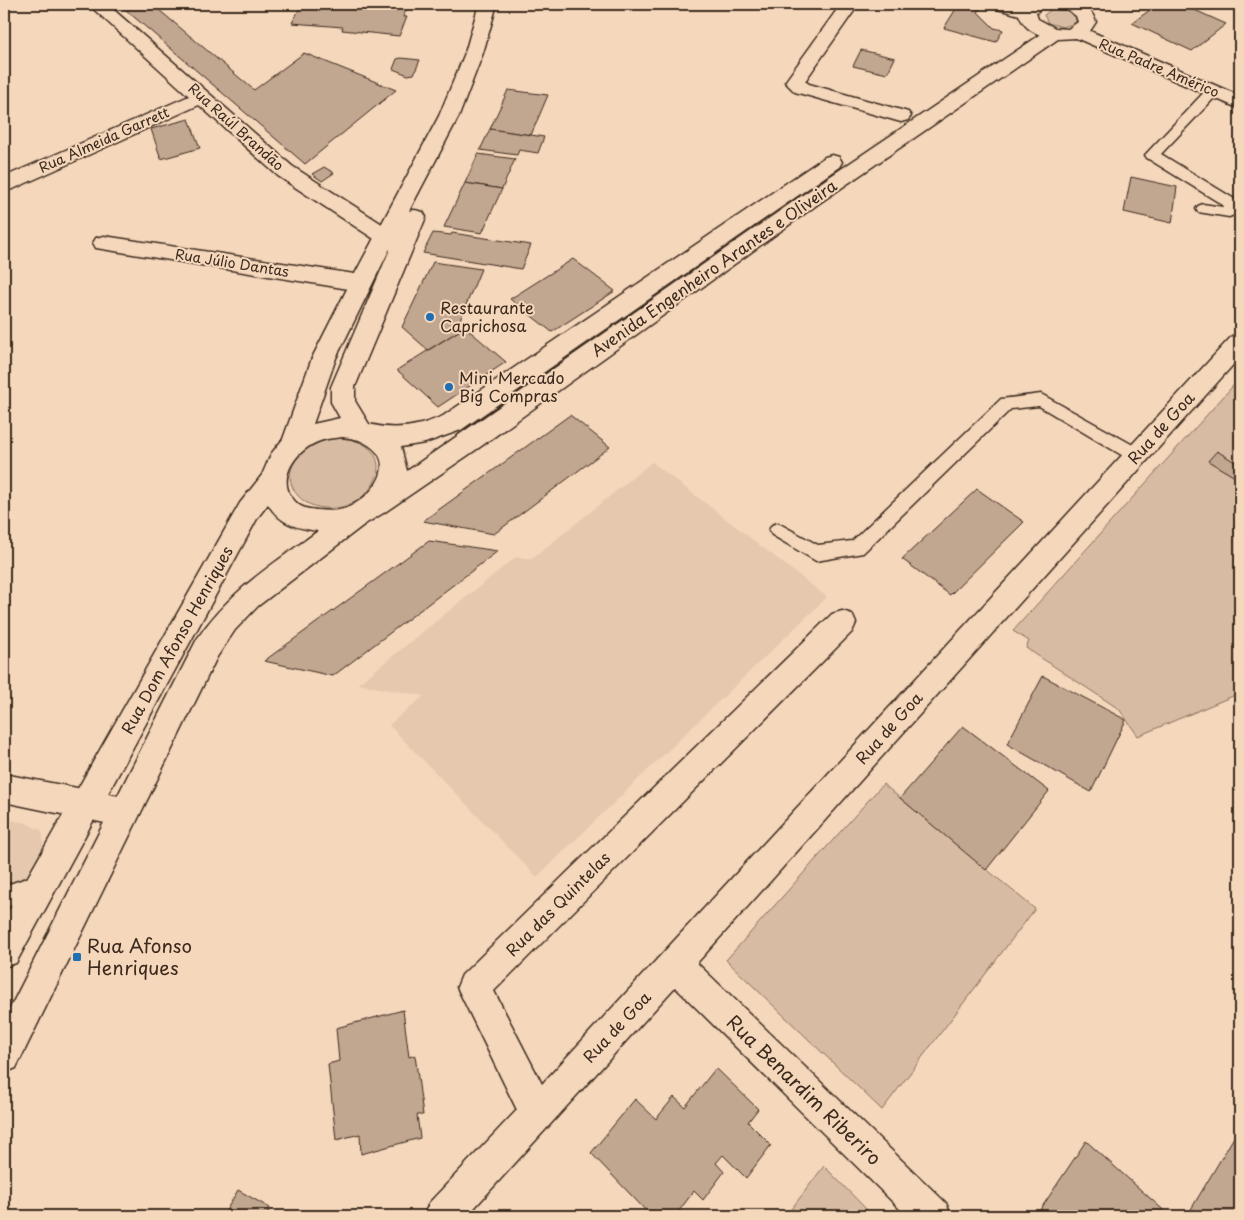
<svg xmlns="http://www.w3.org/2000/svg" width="1244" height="1220" font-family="'Playpen Sans',sans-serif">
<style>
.built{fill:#e5c8ae}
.green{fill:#d7bba2;stroke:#897260}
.building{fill:#c1a690;stroke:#3b2a1e}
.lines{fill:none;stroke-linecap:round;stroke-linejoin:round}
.lane-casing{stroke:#3b2a1e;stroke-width:3}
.street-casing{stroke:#3b2a1e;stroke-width:3}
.secondary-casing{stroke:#3b2a1e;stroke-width:3}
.lane{fill:#f5d7bb;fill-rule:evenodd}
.street{fill:#f5d7bb;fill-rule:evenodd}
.secondary{fill:#f5d7bb;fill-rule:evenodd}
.poi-dot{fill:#1f6fb2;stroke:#f5d7bb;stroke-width:2}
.labels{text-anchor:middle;stroke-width:4;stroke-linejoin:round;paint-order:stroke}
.far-street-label{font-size:14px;fill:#3b2a1e;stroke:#f5d7bb}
.street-label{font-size:16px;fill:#3b2a1e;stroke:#f5d7bb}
.poi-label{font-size:16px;fill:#3b2a1e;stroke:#f5d7bb;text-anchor:start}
.near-poi-label{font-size:19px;fill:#3b2a1e;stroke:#f5d7bb;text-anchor:start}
.near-street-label{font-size:19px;fill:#3b2a1e;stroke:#f5d7bb}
</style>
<rect width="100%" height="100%" fill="#f5d7bb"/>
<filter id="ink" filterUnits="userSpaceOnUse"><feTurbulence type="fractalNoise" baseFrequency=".02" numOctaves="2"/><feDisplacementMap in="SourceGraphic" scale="10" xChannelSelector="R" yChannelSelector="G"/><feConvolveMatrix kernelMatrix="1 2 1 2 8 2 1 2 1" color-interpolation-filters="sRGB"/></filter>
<g filter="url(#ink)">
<g class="built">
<path d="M652 462 827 597 537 877 389 725 424 696 358 684 516 557 532 559Z"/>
<path d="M4 819 26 823 42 831 44 849 4 922Z"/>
</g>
<g class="green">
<path d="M1052 9 1069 11 1076 17V23L1063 27 1048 23 1044 15Z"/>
<path d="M1240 378V693L1138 736 1119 709 1026 648 1029 641 1013 631Z"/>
<path d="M336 438C407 440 378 514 323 508 296 505 279 478 299 456 309 445 322 440 336 438Z"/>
<path d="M883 784 1035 909 882 1110 726 960Z"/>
<path d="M824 1166 873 1216H786Z"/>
</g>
<g class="building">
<path d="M119 4H152L254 90 304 53 396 90 305 164Z"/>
<path d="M302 4H409L403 17H407L399 36 342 30 343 27 292 23Z"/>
<path d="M959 4 980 9 978 12 994 28 1003 30 996 42 944 28Z"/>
<path d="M1158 4H1181L1226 24 1192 51 1132 23Z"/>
<path d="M861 50 895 58 887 74 853 66Z"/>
<path d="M401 58 420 60 414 74 408 75 393 69 397 59Z"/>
<path d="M508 90 548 95 531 135 490 129Z"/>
<path d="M189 119 200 148 161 159 151 129Z"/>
<path d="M490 129 531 135 544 137 538 153 519 150 517 155 480 150Z"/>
<path d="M478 154 515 159 502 189 465 183Z"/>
<path d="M324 167 334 173 322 181 312 174Z"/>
<path d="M1131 177 1177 187 1172 223 1124 212Z"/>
<path d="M465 183 502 189 482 233 444 227Z"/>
<path d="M433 233 451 235 452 233 531 245 521 269 423 253Z"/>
<path d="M573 259 615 291 552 332 510 299Z"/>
<path d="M433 262 481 269 459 322 465 327 428 350 402 327Z"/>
<path d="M465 327 506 362 438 407 397 370Z"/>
<path d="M570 415 610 447 494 534 423 521Z"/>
<path d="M1217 451 1240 465V480L1208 461Z"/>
<path d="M977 489 1024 522 950 595 902 559Z"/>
<path d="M429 541 498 551 333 676 264 661Z"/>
<path d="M1043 676 1126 720 1091 792 1007 744Z"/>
<path d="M963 726 1049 791 986 870 900 798Z"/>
<path d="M403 1010 409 1057 415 1055 423 1115H417L420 1138 361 1154 360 1134 336 1140 328 1064 339 1061 336 1028Z"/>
<path d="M716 1068 758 1109 748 1122 771 1145 746 1178 723 1155 716 1163 724 1172 703 1200 694 1191 675 1216H651L591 1153 635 1099 656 1119 674 1097 685 1107Z"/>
<path d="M1240 1127V1216H1187Z"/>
<path d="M1086 1141 1170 1216H1036Z"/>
<path d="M238 1190 270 1208 266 1216H223Z"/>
</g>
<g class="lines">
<g class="lane-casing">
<g id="lane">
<path d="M1213 87 1218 88 1220 91 1218 94 1161 154 1236 200 1238 203 1234 215 1229 217 1198 212 1196 209 1198 206 1203 204 1223 207V205L1147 158 1145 155 1208 88Z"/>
<path d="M1041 394 1142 450 1145 455 1142 460 1136 462 1130 460 1039 406 1011 409 863 553 816 561 772 535 769 530 772 525 778 523 818 545 852 541 1001 399Z"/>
<path d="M41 873 49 876 52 884 49 892 4 908V886Z"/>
</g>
</g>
<g class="street-casing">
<g id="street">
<path d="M88 4H107L292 166 410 242 413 247 410 252 402 254 394 252 278 176 199 105 13 189 4 190V177L189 96Z"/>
<path d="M841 4H859L805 81 809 84 908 112 911 116 908 120 901 122 795 92 785 82Z"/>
<path d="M991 4C1004 3 1028 0 1036 12L1033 16 1027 17 994 8Z"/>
<path d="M104 236 361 275 369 277 372 283 369 289 361 291 96 248 93 243 96 238Z"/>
<path d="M1240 334V357L697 963 946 1203 951 1216H907L675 987 467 1216H424L429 1203 517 1110 457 987 462 975 832 614 842 611 852 614 856 623 852 632 494 991 542 1084 1232 336Z"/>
<path d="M4 774 124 797 135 801 139 812 135 823 124 827 4 802Z"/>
</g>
</g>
<g class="secondary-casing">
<path id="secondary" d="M479 4H497L483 53 459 116 409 211 415 210 423 212 426 217 355 387V401L369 424C395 431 419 427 443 416L825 157 832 155 839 157 842 162 839 167 461 430 425 443 401 447 407 471 804 194 1040 35C1028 30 1022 24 1018 12L1025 4H1044L1036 13 1038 19 1055 28 1068 29 1078 22 1076 16 1060 4C1079 3 1089 2 1096 22L1090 31 1240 96V109L1076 38 1058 39 818 204 480 447 385 512 365 524 258 606 235 630 217 657 16 1068 4 1073V1020L197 639C229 591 272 565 318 531 296 528 280 524 268 504L258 517 16 963 4 967V919L240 503 262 475 271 454 283 439 312 358 350 283 439 116 465 53ZM394 240 331 387V402L340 418 313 424 336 358ZM343 437C350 438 359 439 365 443 399 461 375 494 351 506 340 512 328 511 317 510 311 509 304 509 299 505 272 484 294 450 320 441 328 438 336 438 343 437Z"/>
</g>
<use href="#lane" class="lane"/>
<use href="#street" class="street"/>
<use href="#secondary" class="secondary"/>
</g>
</g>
<g class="poi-dot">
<circle cx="430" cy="317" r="5"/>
<circle cx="449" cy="387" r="5"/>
<rect x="72" y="952" width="10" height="10" rx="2.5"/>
</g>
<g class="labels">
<g class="far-street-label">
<text transform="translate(1159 68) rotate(23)" y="5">Rua Padre Américo</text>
<text transform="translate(236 127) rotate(42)" y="5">Rua Raúl Brandão</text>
<text transform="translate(104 140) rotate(-24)" y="5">Rua Almeida Garrett</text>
<text transform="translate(232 263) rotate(9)" y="5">Rua Júlio Dantas</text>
</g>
<g class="street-label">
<text transform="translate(714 268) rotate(-35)" y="6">Avenida Engenheiro Arantes e Oliveira</text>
<text transform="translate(1161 428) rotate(-48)" y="6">Rua de Goa</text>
<text transform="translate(177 640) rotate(-61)" y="6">Rua Dom Afonso Henriques</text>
<text transform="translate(889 728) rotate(-48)" y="6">Rua de Goa</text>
<text transform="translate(558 904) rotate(-45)" y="6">Rua das Quintelas</text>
<text transform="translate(617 1027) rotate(-47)" y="6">Rua de Goa</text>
</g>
<g class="poi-label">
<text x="440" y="314">Restaurante<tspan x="440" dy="18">Caprichosa</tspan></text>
<text x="459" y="384">Mini Mercado<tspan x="459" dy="18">Big Compras</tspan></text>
</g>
<g class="near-poi-label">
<text x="87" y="953">Rua Afonso<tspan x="87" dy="22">Henriques</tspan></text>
</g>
<g class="near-street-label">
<text transform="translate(804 1090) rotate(44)" y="7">Rua Benardim Riberiro</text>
</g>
</g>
<rect width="1244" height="1220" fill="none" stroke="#f5d7bb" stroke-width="20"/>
<rect x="10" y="10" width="1224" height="1200" fill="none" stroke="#3b2a1e" stroke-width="2" filter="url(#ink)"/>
</svg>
